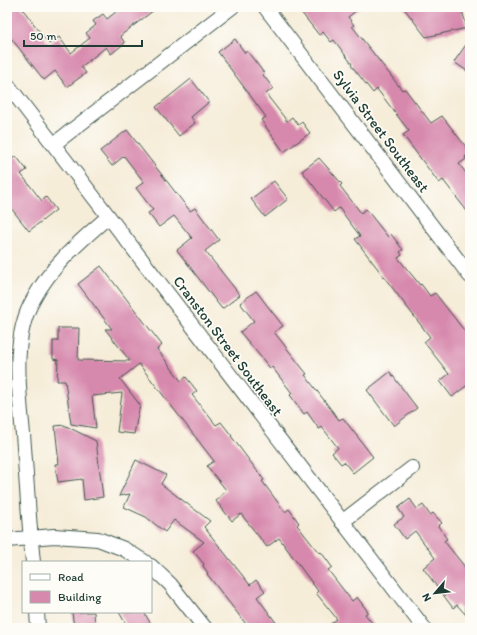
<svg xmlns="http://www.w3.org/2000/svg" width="477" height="635" font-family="Itim,sans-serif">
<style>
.building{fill:#d789ad}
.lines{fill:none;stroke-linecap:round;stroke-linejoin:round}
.minor-casing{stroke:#3f574d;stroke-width:16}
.minor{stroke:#fff;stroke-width:14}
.labels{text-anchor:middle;stroke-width:3.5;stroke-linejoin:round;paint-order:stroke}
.street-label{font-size:15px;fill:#1f3d34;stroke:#fdfcf7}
</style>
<rect width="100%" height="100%" fill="#fdfcf7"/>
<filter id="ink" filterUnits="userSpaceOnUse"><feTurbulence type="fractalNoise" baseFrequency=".025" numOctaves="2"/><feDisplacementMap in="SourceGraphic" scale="8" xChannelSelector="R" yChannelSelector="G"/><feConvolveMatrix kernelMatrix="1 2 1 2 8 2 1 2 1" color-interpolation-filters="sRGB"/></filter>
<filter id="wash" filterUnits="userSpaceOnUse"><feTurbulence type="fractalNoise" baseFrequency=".012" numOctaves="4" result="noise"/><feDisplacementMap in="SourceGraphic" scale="16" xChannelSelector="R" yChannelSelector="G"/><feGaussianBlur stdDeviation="0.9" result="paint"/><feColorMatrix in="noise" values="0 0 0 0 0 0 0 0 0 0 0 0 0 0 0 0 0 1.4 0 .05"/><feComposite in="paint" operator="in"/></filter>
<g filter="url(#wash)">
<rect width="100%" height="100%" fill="#f6edd9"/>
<g id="blocks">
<g class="building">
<path d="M7 7H21L49 44 59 37 71 53 90 38 86 33 96 25 93 21 103 14 107 19 122 7H158L120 36 125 43 111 54 106 47 81 67 86 73 67 87 55 71 44 80 7 33Z"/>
<path d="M297 7H361L348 17 354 25 352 26 402 90 405 89 431 123 442 116 470 152 465 157 466 159 459 164 470 178V215L443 180 439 183 403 135 409 131 377 89 373 93 351 65 352 64 334 40 331 42 323 32 319 35Z"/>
<path d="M403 7H461L467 28 426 37Z"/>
<path d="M235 39 245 53 247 51 264 73 263 75 273 88 266 94 287 121 292 117 298 125 302 122 310 133 284 152 261 120 266 117 218 52Z"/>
<path d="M470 39V73L454 62Z"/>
<path d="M191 79 209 102 191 117 195 123 179 136 156 107Z"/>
<path d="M127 130 190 211 195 208 219 240 205 251 240 295 222 309 177 250 192 238 174 216 159 227 148 213 153 210 136 188 144 182 124 156 112 166 100 151Z"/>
<path d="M7 156 10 160 16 156 27 170 21 174 42 201 46 197 56 210 29 231 7 203Z"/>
<path d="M319 158 342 184 340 186 361 213 366 209 388 237 391 234 403 250 400 252 402 255 398 258 420 285 421 284 430 296 435 293 470 338V383L452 397 440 381 449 374 424 342 430 337 355 239 360 236 339 208 334 212 302 171Z"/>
<path d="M274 181 288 199 265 217 251 199Z"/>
<path d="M101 266 162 345 157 349 181 381 186 377 197 391 192 395 216 425 221 422 232 436H231L264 480 262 481 285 512 289 509 299 523 297 525 319 553 321 552 332 567 328 570 352 601 357 597 368 612 365 614 376 628H325L337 619 316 593 318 591 279 538 267 547 241 514 232 521 216 501 226 490 207 466 214 461 139 364 120 379 140 405 134 434 117 432 122 393 92 396 96 428 71 424 65 381H57L58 360 53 359V341H58V328H79L78 360 130 361 105 329H112L78 284Z"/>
<path d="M256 291 283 326 274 332 307 374 305 375 339 420 343 418 373 457 353 473 344 462 341 464 332 453 338 448 322 427 319 429 307 412 304 414 290 395 292 393 272 367 270 368 240 332 254 321 240 303Z"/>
<path d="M390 372 417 408 394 426 367 390Z"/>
<path d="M64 425 96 441 103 497 84 500 82 479 58 482 55 464H59L55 426Z"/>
<path d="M136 460 166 475 161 484 210 521 204 527 250 585 256 580 265 591 257 597 280 628H249L207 574 208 573 203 566 204 564 193 551 204 542 174 520 165 532 146 517 124 507 130 494 119 496Z"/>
<path d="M410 499 417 509 423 505 430 515 433 513 442 523 438 526 447 539 444 541 465 567 466 615 457 605 453 608 423 568 435 558 415 531 405 539 394 524 404 517 398 508Z"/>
<path d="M72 612H94L95 628H74Z"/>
<path d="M119 612H144L153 628H128Z"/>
</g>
</g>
</g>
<g filter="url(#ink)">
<use href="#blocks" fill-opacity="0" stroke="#3f574d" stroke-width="1"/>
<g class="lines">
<g class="minor-casing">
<g id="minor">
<path d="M265 7 470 276"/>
<path d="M7 84 424 628"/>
<path d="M54 144 232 7"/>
<path d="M342 522 412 468"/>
<path d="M7 540 54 536 98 539 124 549 145 562"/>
<path d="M33 562C29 524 27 485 24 447 21 401 9 342 33 300 51 266 80 241 108 217"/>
<path d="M151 566 170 584 205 628"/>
<path d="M37 612 38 628"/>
</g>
</g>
<use href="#minor" class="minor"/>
</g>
</g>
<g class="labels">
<g class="street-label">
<text transform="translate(381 131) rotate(53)" y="5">Sylvia Street Southeast</text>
<text transform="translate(228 346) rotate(53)" y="5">Cranston Street Southeast</text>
</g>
</g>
<rect width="477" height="635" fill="none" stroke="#fdfcf7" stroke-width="24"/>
<rect x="22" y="561" width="130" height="52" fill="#fdfcf7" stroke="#a4b0a9"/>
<rect x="30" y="574" width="20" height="6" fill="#ffffff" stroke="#a4b0a9"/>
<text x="58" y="581" font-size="12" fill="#1f3d34">Road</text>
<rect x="30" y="591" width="20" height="12" fill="#d789ad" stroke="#a4b0a9"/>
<text x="58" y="601" font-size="12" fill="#1f3d34">Building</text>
<g transform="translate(435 593) rotate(242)" stroke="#fdfcf7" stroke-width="3" paint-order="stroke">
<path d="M0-3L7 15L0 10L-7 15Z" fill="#1f3d34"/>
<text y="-6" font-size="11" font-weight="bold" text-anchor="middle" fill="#1f3d34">N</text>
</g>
<path d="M24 40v6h118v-6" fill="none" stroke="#1f3d34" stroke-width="2"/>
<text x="30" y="40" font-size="12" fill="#1f3d34" stroke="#fdfcf7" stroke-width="3" paint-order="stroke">50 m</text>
</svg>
